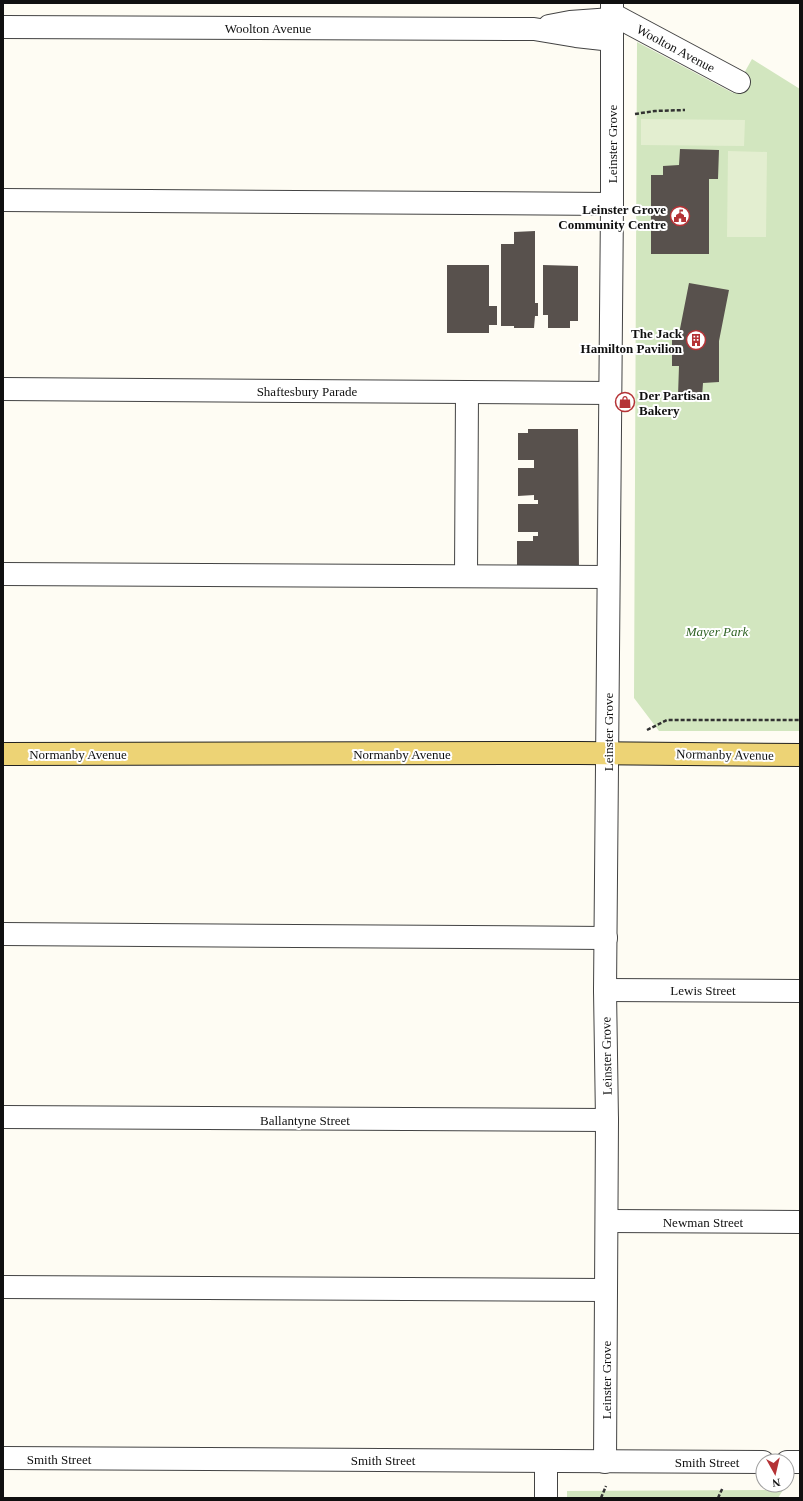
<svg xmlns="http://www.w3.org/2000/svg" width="803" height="1501" font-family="Georgia,serif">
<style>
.green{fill:#d2e6bf}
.pitch{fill:#e3eed0}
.building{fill:#58514d}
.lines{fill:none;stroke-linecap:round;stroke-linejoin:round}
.minor-casing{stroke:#434343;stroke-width:24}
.major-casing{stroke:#212121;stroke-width:24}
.path{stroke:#323232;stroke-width:2.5;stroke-dasharray:4 2;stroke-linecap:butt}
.minor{stroke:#fff;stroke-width:22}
.major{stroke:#edd375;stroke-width:22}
.labels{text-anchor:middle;stroke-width:4;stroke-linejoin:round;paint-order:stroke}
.street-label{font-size:13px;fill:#101010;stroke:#fff}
.poi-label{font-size:13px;font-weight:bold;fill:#101010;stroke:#fff;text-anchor:end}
.park-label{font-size:13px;font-style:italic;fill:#306325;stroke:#fff}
</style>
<rect width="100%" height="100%" fill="#fefcf3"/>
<g class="green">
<path d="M637 42 733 93 752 59 800 89V731H659L634 698Z"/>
<path d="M783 1490 778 1498H567V1491Z"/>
</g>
<g class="pitch">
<path d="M641 119 745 120 744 146 641 145Z"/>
<path d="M728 151 767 152 766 237H727Z"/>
</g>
<g class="building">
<path d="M680 149 719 150 718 179H709V254H651V175H663V166L679 165Z"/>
<path d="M535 231V303H538V316H535L534 328H514V326H501V244H514V232Z"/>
<path d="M447 265H489V306H497V325H489V333H447Z"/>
<path d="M543 265 578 266V321H570V328H548V315H543Z"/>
<path d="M689 283 729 290 719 341V382L703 383 702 397 678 396 679 366H672V339H678Z"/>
<path d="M528 429H578L579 571 517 567V541H533V536H538V532H518V504H538V500H534V495L518 496V468H534V460H518V433H528Z"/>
</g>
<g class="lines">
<g class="minor-casing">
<g id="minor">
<path d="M612 14 739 82"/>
<path d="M549 26 570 22 612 19"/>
<path d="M3 27 534 29 576 36 612 40"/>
<path d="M3 200 612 204"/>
<path d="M3 389 610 393"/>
<path d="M3 574 608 577"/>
<path d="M466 576 467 392"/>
<path d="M3 934 606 938"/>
<path d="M605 990 800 991"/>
<path d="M3 1117 607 1120"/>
<path d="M607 1221 800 1222"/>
<path d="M3 1287 606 1290"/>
<path d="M3 1458 763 1462"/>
<path d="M605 1462 607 1120 605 990 612 204V3"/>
<path d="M787 1462H800"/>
<path d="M546 1498V1461"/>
</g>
</g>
<g class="major-casing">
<path id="major" d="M3 754 579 753 800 755"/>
</g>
<g class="path">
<path d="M635 114 655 111 685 110"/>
<path d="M647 730 667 720H800"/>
<path d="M601 1498 606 1486"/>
<path d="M718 1498 723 1487"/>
</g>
<use href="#minor" class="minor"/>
<use href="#major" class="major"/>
</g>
<defs>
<g id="civic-ring" transform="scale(1)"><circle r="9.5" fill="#fff" stroke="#b53336" stroke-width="1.5"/><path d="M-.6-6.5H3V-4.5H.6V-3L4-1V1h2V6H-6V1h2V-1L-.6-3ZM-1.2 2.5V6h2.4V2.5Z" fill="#b53336"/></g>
<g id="building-ring" transform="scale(1)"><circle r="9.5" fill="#fff" stroke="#b53336" stroke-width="1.5"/><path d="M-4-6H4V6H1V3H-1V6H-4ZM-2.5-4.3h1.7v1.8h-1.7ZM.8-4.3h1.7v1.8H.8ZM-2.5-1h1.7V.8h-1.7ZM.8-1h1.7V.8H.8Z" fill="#b53336"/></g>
<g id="shop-ring" transform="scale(1)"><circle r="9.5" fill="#fff" stroke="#b53336" stroke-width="1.5"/><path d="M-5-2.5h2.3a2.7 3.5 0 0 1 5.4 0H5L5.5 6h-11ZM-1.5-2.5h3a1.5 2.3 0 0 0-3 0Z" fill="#b53336"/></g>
</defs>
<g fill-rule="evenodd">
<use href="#civic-ring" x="680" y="216"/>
<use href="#building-ring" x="696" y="340"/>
<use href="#shop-ring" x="625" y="402"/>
</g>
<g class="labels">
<g class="street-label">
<text x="268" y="33">Woolton Avenue</text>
<text transform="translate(676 48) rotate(28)" y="5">Woolton Avenue</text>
<text transform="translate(612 144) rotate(-90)" y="5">Leinster Grove</text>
<text x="307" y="396">Shaftesbury Parade</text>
<text transform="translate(608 732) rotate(-90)" y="5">Leinster Grove</text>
<text x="78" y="759">Normanby Avenue</text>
<text x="402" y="759">Normanby Avenue</text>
<text transform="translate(725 754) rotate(1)" y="5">Normanby Avenue</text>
<text x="703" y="995">Lewis Street</text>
<text transform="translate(606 1056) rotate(-91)" y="5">Leinster Grove</text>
<text x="305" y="1125">Ballantyne Street</text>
<text x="703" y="1227">Newman Street</text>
<text transform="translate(606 1380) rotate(-90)" y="5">Leinster Grove</text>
<text x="59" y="1464">Smith Street</text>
<text x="383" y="1465">Smith Street</text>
<text x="707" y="1467">Smith Street</text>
</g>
<g class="poi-label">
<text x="666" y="214">Leinster Grove<tspan x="666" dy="15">Community Centre</tspan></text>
<text x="682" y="338">The Jack<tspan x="682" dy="15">Hamilton Pavilion</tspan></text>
<text x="639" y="400" text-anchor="start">Der Partisan<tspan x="639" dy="15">Bakery</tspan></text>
</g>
<g class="park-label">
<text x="717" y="636">Mayer Park</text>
</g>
</g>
<rect width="803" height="1501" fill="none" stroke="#101010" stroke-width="8"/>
<g transform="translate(775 1473) rotate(172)"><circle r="19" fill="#ffffff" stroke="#9f9f9f"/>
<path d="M0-3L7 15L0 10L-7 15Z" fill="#b53336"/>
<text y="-6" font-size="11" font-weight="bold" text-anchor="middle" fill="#101010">N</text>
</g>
</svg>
